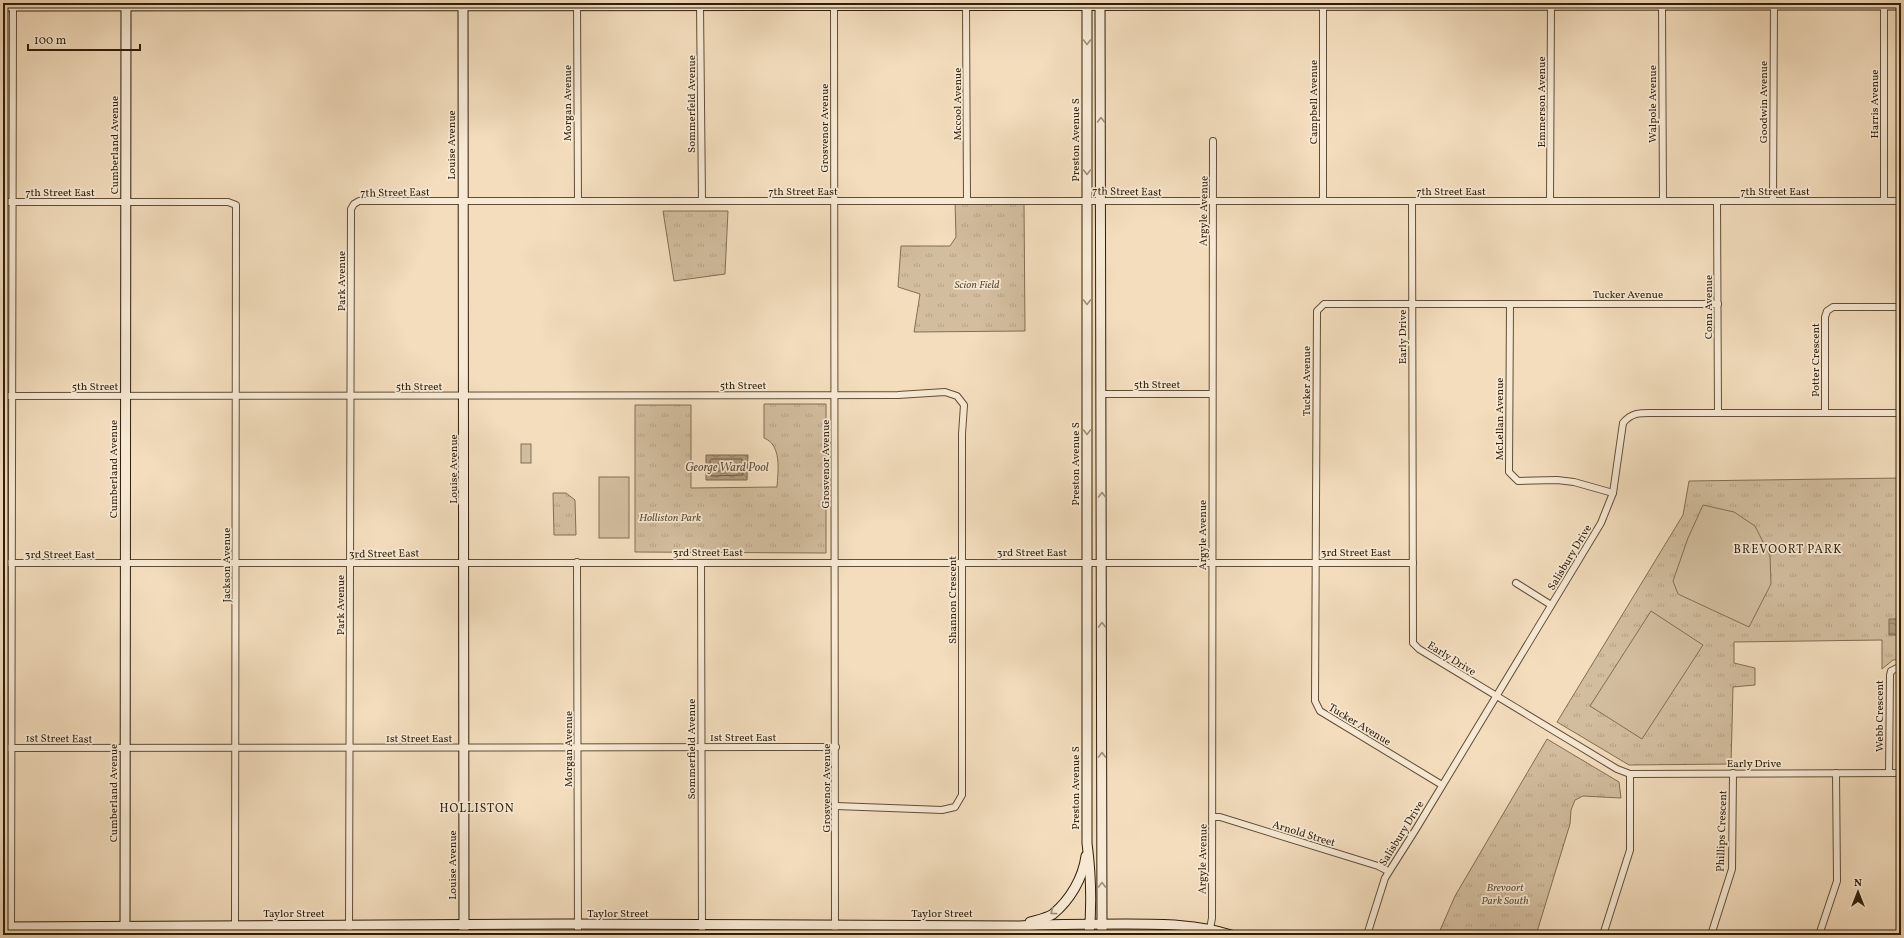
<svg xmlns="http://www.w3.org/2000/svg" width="1904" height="938" font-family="Vollkorn,serif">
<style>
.park{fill:url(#park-tufts);stroke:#816e54}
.pitch{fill:#d2bd9e;stroke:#816e54}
.water{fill:url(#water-waves);stroke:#7d6a50}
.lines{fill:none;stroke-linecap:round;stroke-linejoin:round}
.shore{stroke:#705d44;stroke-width:1}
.street-casing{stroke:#614e36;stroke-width:8}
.secondary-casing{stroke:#301e09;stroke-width:11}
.street{stroke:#f7e9d4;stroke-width:6}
.secondary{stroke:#f7e9d4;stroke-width:9}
.oneway{stroke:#9d8e79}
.labels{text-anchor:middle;stroke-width:3.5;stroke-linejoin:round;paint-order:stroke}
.street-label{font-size:11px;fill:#301e09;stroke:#f7e9d4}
.park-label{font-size:11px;font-style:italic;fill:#614e36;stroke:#f7e9d4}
.water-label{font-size:12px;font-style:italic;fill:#5d4a33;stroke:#f7e9d4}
.neighbourhood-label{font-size:12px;letter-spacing:1px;fill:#301e09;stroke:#f7e9d4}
</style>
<defs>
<pattern id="park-tufts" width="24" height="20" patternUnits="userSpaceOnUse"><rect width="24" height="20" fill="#d2bd9e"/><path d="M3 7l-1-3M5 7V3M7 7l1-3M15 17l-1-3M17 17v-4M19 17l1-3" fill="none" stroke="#b5a287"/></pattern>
<pattern id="water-waves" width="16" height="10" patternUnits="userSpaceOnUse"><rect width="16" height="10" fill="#b19c80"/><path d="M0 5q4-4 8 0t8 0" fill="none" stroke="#907f67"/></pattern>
</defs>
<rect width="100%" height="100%" fill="#f3ddbd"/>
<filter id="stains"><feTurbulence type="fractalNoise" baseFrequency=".005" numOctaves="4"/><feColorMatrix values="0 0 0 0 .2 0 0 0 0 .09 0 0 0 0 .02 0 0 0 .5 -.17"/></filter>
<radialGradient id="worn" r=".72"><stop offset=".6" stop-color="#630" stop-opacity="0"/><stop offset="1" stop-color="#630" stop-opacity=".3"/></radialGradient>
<g class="park">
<path d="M955 201H1024L1025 331 914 332 920 294 898 287 901 246H950L956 237Z"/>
<path d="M663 211H728L725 274 674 281Z"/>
<path d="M764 404H826V553L635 552V405H691V488L777 487C778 471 782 445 764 438Z"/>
<path d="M1901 478V659L1893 660 1882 669V640L1734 642V663L1755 668V685L1733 687 1731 764 1629 765 1557 722 1683 515 1689 481Z"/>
<path d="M566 493 575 500 576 535H554L553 493Z"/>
<path d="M1547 739 1619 782 1621 798 1583 796 1575 800 1571 810 1570 824 1536 935H1438L1455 896Z"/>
</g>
<g class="pitch">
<rect x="521" y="444" width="10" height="19"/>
<rect x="599" y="477" width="30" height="61"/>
<path d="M1703 505 1734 512 1755 526 1770 556 1771 584 1749 627 1678 594 1673 581 1688 538Z"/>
<path d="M1651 611 1703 645 1642 739 1590 706Z"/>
</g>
<g class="water">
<path d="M706 455H748L747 480H706Z"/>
<path d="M1889 619H1900L1901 635H1889Z"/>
</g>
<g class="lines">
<g class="shore">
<path d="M712 459H742L743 475 711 476 710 461Z"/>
<path d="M717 464H737L738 469 717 471 715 466Z"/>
</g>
<g class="street-casing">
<g id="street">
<path d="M834 3 835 935"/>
<path d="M577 5 578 200"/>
<path d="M700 6 702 201"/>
<path d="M1884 6V201"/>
<path d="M966 7 967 201"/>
<path d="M1662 7 1663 201"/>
<path d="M1323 200V3"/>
<path d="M1412 201 1413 643 1419 649 1617 769 1630 774 1901 773"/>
<path d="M1550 201 1551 3"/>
<path d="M1717 201 1718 413"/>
<path d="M1773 201 1774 3"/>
<path d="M3 202H228L236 205 235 926"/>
<path d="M1510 304 1509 472 1518 481 1557 480 1574 482 1613 493"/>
<path d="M1102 394H1212"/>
<path d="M3 396 898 395 945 392 957 396 964 405 962 434V795L955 807 942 810 836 806"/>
<path d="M1825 413V317L1827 311 1833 307H1901"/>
<path d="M577 562 578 935"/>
<path d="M3 563H1413"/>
<path d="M701 563 702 935"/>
<path d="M1516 583 1551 605"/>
<path d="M3 748 836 747"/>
<path d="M1889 773 1890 675 1891 671 1901 666"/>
<path d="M1442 785 1320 711 1315 701 1317 311 1324 304H1718"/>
<path d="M1213 817H1220L1378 866 1388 871"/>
<path d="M1210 929 1212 918 1213 141"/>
<path d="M11 935 13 6"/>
<path d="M349 935 351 209 354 204 359 201H1901"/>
<path d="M968 935V925"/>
<path d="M1367 935 1385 878 1416 829 1601 523 1613 493 1623 423C1632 412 1641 413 1654 413H1901"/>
<path d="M1603 935 1630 850V774"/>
<path d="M1711 935 1732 869 1733 773"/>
<path d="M1819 935 1837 881 1836 773"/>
</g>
</g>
<g class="secondary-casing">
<g id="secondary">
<path d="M463 3 464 935"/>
<path d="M1087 3V843C1091 874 1092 904 1089 935"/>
<path d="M1100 3 1102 935"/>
<path d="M3 6 1901 5"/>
<path d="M1030 922C1037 920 1047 918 1053 914 1070 900 1083 878 1086 856"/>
<path d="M3 927 568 924 1019 926C1055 924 1090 924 1126 924 1161 924 1198 924 1231 935"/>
<path d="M125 935 126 3"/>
</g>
</g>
<use href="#street" class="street"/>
<use href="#secondary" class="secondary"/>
</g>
<defs><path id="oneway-chevron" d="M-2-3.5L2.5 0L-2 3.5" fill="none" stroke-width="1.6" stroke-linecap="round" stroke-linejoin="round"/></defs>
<g class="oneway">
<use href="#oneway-chevron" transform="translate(1087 42) rotate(90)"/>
<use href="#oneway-chevron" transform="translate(1101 120) rotate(-90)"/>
<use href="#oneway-chevron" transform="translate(1087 172) rotate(90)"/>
<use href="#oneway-chevron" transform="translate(1087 302) rotate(90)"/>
<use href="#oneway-chevron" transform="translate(1087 432) rotate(90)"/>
<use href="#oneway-chevron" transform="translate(1102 495) rotate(-90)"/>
<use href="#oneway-chevron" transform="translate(1102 625) rotate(-90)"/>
<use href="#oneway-chevron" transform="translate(1102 755) rotate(-90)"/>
<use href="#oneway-chevron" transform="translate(1102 885) rotate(-90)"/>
<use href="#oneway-chevron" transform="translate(1053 912) rotate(144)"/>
</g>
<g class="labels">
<g class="street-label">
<text transform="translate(1313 102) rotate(-90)" y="4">Campbell Avenue</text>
<text transform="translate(1541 102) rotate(-90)" y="4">Emmerson Avenue</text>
<text transform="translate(1763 102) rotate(-90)" y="4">Goodwin Avenue</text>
<text transform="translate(567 103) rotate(-90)" y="4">Morgan Avenue</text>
<text transform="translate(691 104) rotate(-90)" y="4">Sommerfeld Avenue</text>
<text transform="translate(957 104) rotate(-90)" y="4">Mccool Avenue</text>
<text transform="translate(1652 104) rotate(-90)" y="4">Walpole Avenue</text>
<text transform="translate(1874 104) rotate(-90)" y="4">Harris Avenue</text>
<text transform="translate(824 128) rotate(-90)" y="4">Grosvenor Avenue</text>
<text transform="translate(1075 140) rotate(-90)" y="4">Preston Avenue S</text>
<text transform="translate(114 145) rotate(-90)" y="4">Cumberland Avenue</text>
<text transform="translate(451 145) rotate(-90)" y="4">Louise Avenue</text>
<text x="803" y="195">7th Street East</text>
<text transform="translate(1127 191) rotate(1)" y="4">7th Street East</text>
<text x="1451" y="195">7th Street East</text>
<text x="1775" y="195">7th Street East</text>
<text x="60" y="196">7th Street East</text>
<text transform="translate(395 192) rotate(-1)" y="4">7th Street East</text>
<text transform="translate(1203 211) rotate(-89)" y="4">Argyle Avenue</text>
<text transform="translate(341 281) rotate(-90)" y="4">Park Avenue</text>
<text x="1628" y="298">Tucker Avenue</text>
<text transform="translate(1708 307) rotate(-90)" y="4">Conn Avenue</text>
<text transform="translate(1402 337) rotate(-90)" y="4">Early Drive</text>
<text transform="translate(1815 360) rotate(-90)" y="4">Potter Crescent</text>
<text transform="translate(1306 381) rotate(-90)" y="4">Tucker Avenue</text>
<text x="1157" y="388">5th Street</text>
<text x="743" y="389">5th Street</text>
<text x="95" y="390">5th Street</text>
<text x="419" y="390">5th Street</text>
<text transform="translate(1499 419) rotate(-90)" y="4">McLellan Avenue</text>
<text transform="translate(825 464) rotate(-90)" y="4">Grosvenor Avenue</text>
<text transform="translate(1075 464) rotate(-90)" y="4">Preston Avenue S</text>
<text transform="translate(113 469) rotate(-90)" y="4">Cumberland Avenue</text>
<text transform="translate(453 469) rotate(-90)" y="4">Louise Avenue</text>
<text transform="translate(1202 535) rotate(-90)" y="4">Argyle Avenue</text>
<text x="708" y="556">3rd Street East</text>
<text x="1032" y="556">3rd Street East</text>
<text x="1356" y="556">3rd Street East</text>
<text transform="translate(384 553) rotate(-1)" y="4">3rd Street East</text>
<text x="60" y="558">3rd Street East</text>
<text transform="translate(1569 557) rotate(-59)" y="4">Salisbury Drive</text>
<text transform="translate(226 565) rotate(-90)" y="4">Jackson Avenue</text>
<text transform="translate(952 600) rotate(-90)" y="4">Shannon Crescent</text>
<text transform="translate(340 605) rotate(-90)" y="4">Park Avenue</text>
<text transform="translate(1452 658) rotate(32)" y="4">Early Drive</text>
<text transform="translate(1879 716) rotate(-90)" y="4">Webb Crescent</text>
<text transform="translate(1360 724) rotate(31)" y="4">Tucker Avenue</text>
<text x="743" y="741">1st Street East</text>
<text transform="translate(59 738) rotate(1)" y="4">1st Street East</text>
<text x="419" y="742">1st Street East</text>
<text transform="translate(568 749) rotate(-90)" y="4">Morgan Avenue</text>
<text transform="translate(691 749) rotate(-90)" y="4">Sommerfield Avenue</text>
<text x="1754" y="767">Early Drive</text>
<text transform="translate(826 788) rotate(-90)" y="4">Grosvenor Avenue</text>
<text transform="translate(1075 788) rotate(-90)" y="4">Preston Avenue S</text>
<text transform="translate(113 793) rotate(-90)" y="4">Cumberland Avenue</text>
<text transform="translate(1721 831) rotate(-88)" y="4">Phillips Crescent</text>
<text transform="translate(1304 833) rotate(17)" y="4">Arnold Street</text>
<text transform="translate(1401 833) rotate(-58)" y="4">Salisbury Drive</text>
<text transform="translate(1202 859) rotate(-89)" y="4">Argyle Avenue</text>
<text transform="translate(452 865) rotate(-90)" y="4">Louise Avenue</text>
<text x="294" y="917">Taylor Street</text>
<text x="618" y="917">Taylor Street</text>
<text x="942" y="917">Taylor Street</text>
</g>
<g class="park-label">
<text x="977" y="288">Scion Field</text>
<text x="670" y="521">Holliston Park</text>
<text x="1505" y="891">Brevoort<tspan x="1505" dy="13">Park South</tspan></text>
</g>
<g class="water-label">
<text x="727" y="471">George Ward Pool</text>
</g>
<g class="neighbourhood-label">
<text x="1788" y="553">BREVOORT PARK</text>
<text x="477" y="812">HOLLISTON</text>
</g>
</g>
<rect width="1904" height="938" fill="none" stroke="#f3ddbd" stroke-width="16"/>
<rect x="4" y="4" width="1896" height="930" fill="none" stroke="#301e09" stroke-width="2"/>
<rect x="8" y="8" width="1888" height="922" fill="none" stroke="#301e09"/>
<g transform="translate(1858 892)" stroke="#f7e9d4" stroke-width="3" paint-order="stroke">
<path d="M0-3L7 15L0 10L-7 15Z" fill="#301e09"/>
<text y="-6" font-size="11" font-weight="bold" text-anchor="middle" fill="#301e09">N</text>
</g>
<path d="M28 44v6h112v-6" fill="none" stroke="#301e09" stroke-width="2"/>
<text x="34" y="44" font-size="12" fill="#301e09" stroke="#f7e9d4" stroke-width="3" paint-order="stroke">100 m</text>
<rect width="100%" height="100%" filter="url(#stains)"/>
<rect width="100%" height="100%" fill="url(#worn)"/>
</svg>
